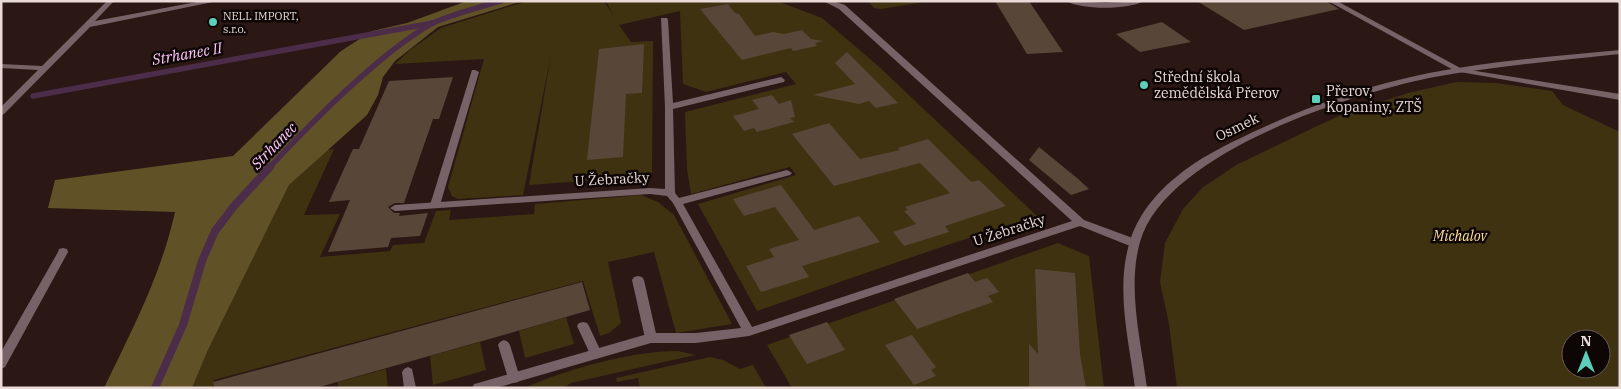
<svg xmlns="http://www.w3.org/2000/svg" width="1621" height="389" font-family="'IBM Plex Serif',serif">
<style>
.green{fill:#3f3210;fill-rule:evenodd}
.forest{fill:#615127}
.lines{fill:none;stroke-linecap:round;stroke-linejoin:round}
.stream-far1{stroke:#4b2d4a;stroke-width:5.5}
.stream{stroke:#4b2d4a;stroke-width:8}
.building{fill:#584638}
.service{fill:#776268;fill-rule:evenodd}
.minor{fill:#776268;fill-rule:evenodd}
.tertiary{fill:#776268;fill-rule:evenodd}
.poi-dot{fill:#5dceb9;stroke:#0e0605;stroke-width:2}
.labels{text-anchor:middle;stroke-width:5;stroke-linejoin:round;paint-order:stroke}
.far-poi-label{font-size:11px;fill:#e9dad8;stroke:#0e0605;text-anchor:start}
.poi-label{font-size:14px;fill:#e9dad8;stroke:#0e0605;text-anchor:start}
.street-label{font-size:14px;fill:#e9dad8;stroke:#0e0605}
.park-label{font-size:14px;font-style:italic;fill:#fce09a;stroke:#0e0605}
.water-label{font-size:15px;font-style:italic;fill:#fec7fc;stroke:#0e0605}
</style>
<rect width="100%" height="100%" fill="#2b1714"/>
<g class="green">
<path d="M527 1H604L613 15 606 1H777L822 18 876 64 1037 216C943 245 850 279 757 311L698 204 796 175 790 167 691 194 687 169 685 112 796 84 786 72 706 92 683 84 680 11 619 25 631 42 653 41 652 176 529 185 551 55 523 195 458 199 452 196 448 187 484 59 395 64 410 50 441 28Z"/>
<path d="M868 1H930L881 9 874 8Z"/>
<path d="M1456 82 1496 83 1552 91 1563 105 1620 132V388H1177L1169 324 1160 282 1165 243 1183 209 1202 188 1236 165 1315 127 1341 115 1408 93ZM1571 339H1601V369H1571Z"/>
<path d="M334 149 304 215 340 214 320 257 390 251 393 245 424 243 436 211 451 210 449 220 534 214 535 204 641 195 658 202 674 215 732 324 676 333 654 252 608 262 621 323 609 333 600 336 583 281 214 380 212 388H192L208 350 289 185 327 150Z"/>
<path d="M1058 243 1089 256 1104 388H792L767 345Z"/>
<path d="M566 317 574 344 525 358 519 331Z"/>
<path d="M480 342 486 370 433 385 430 356Z"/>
<path d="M678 351 695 355 571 383 563 388H524C567 369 631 351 678 351Z"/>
<path d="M710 357 723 360 740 369 753 365 766 388H640L638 378 617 382 616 378Z"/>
<path d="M386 369 388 388H338V382Z"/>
</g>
<path class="forest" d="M467 1H523L438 27 395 61 383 77 378 95 367 115 289 185 208 350 192 388H104C132 330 161 275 175 212L48 208 55 180 233 156 341 51 372 31 407 23Z"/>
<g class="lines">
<g class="stream-far1">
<path d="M33 96 433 23"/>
<path d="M269 168C306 128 345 89 388 54 402 43 419 30 435 22 457 13 479 7 501 1"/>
</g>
<path class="stream" d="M155 388 183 325 202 261 215 231 234 206 270 167"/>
</g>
<g class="building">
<path d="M995 1H1029L1063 52 1027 54Z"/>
<path d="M1197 1H1326L1339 9 1244 30Z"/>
<path d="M728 4 735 13 739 14 755 36 773 32 784 34 802 30 811 39 823 41 815 43 817 46 793 51 791 48 742 60 700 9Z"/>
<path d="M1162 22 1191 42 1140 52 1116 34Z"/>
<path d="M644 44 642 93 626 94 623 157 587 160 599 49Z"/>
<path d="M847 52 898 103 876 108 869 101 859 104 813 95 855 84 835 63Z"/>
<path d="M453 77 439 119H433L404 203H395L388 207 394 213H400L399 216 428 213 420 236 391 238 388 247 328 252 350 200 329 202 353 149H359L389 81Z"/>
<path d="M772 95 779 104 791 100 795 117 790 118 794 122 757 132 754 128 744 131 733 116 759 109 752 100Z"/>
<path d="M829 123 860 159 900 150 898 148 928 139 969 180 972 182 979 180 1006 206 945 226 949 232 904 246 893 232 916 224 904 211 908 210 905 207 950 193 920 163 834 186 792 134Z"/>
<path d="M1039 147 1077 178 1089 189 1071 195 1029 160Z"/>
<path d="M781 185 814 230 859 216 880 242 802 266 809 277 761 292 746 266 774 257 769 249 799 240 775 207 744 216 733 199Z"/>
<path d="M1035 269 1075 273 1080 354 1086 388H1029V344L1038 354Z"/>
<path d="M968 273 975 282 987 278 999 292 988 296 993 302 917 329 894 299Z"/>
<path d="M582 282 590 310 507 334 316 388H214L213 382Z"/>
<path d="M827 322 845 350 807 364 789 335Z"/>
<path d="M912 335 936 367 931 370 936 376 914 385 885 345Z"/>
</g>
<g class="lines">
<g class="service">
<path d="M107 1H114L95 21 202 1H218L90 27 4 114 1 115V107L38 70 1 68V64L42 66Z"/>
<path d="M1066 1 1105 3 1144 1C1129 10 1081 10 1066 1Z"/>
<path d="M1328 1H1337L1464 70 1463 72H1457Z"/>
<path d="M1614 1H1620V4Z"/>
<path d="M472 70H475L479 72 440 205 435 208 431 207 430 205Z"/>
<path d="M63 248 67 249 68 252 5 367 1 369V352L58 252 59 249Z"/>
<path d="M638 276 642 277 644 280 657 338 655 341 651 343 647 341 645 338 632 280 634 277Z"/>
<path d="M583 322 587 323 589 326 602 354 600 357 596 359 592 357 590 354 577 326 579 323Z"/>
<path d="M504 340 508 342 510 345 520 378 518 382 514 383 510 382 508 378 498 345 500 342Z"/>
<path d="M408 367 412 369 416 388H404L402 372 404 369Z"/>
</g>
<g class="minor">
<path d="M823 1H833L845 5 1084 220 1138 240 1139 243 1138 246H1130L1080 226 749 336 696 343H651L496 388H472L474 384 478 383 651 333H696L741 328 673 203 667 196 650 194 395 211 390 208 395 205 650 188 665 189V107L661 18H667L668 20 673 103 781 77 785 80 784 82 673 109 675 193 679 198 787 170 792 173 790 175 683 204 752 327 1072 221 839 9Z"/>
<path d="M1457 68 1620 94V100L1460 72H1457Z"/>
</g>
<path class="tertiary" d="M1620 50V54C1556 61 1492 66 1429 78 1347 95 1165 154 1140 242 1127 288 1141 341 1147 388H1135C1129 341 1115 288 1130 241 1137 217 1155 194 1175 178 1198 158 1226 145 1253 132 1309 106 1368 85 1429 73 1492 61 1556 56 1620 50Z"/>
</g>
<g class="poi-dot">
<circle cx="213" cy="22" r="5"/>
<circle cx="1144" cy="85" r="5"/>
<rect x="1311" y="94" width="10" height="10" rx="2.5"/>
</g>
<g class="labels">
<g class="far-poi-label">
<text x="223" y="20">NELL IMPORT,<tspan x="223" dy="13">s.r.o.</tspan></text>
</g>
<g class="poi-label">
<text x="1154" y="82">Střední škola<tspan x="1154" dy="16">zemědělská Přerov</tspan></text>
<text x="1326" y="96">Přerov,<tspan x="1326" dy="16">Kopaniny, ZTŠ</tspan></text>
</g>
<g class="street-label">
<text transform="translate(1237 127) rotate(-26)" y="5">Osmek</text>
<text transform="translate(612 179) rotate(-3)" y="5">U Žebračky</text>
<text transform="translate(1009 230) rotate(-18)" y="5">U Žebračky</text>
</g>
<g class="park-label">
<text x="1460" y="241">Michalov</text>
</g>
<g class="water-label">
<text transform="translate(187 54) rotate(-10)" y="5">Strhanec II</text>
<text transform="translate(274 146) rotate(-46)" y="5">Strhanec</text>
</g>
</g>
<rect width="1621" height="389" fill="none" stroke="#e9dad8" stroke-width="5"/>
<g transform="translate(1586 354)"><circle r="24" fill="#0e0605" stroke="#665b59"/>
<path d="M0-4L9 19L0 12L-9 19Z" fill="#5dceb9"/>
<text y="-8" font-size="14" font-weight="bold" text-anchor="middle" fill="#e9dad8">N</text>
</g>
</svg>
